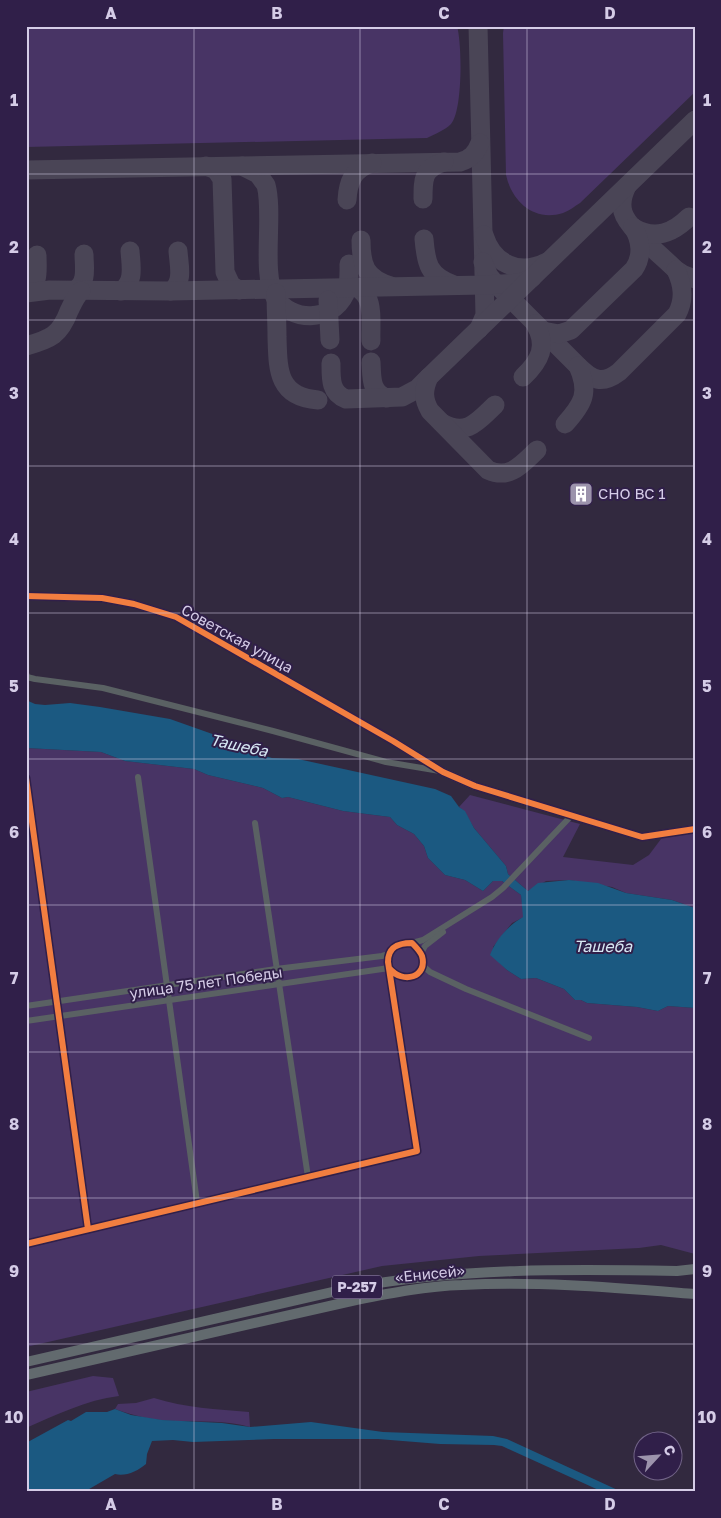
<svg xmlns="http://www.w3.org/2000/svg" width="721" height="1518" font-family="'Golos Text',sans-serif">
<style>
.green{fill:#483465}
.water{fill:#1b5981}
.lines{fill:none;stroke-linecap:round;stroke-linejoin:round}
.taxiway{stroke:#4a4556;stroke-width:19}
.minor{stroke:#5a6163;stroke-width:6}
.tertiary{stroke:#5a6163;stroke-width:8}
.trunk{stroke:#626a6e;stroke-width:10}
.cycleway-casing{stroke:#301f49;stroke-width:9}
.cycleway{stroke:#f27e40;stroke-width:6}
.grid{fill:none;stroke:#d5cce7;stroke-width:1;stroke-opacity:0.55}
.labels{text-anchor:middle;stroke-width:4;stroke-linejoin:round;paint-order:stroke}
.shield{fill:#301f49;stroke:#a498b8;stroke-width:1}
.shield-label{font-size:14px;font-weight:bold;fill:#d5cce7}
.poi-label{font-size:15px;fill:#d5cce7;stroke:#301f49;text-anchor:start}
.street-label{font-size:15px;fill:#d5cce7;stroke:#301f49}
.water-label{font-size:16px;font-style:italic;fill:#d6e7f3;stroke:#301f49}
.neatline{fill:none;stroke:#d5cce7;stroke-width:2}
.grid-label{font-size:16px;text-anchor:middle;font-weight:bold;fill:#d5cce7}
</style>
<rect width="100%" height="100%" fill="#32293f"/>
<g class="green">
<path d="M26 26H457C462 43 463 110 451 124 445 130 435 134 427 138L26 147Z"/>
<path d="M504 26H695V92L580 203C575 206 569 211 563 213 534 222 512 202 506 175L503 33Z"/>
<path d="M26 748 101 752 125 761 194 769 208 775 263 788 282 798 288 797 343 811 390 817 397 825 414 834 424 846 428 858 445 875 465 880 483 891 493 881H502L521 895 524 917 512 923 493 947 498 961 507 970 521 979 536 978 564 989 575 1000H581L587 1003 637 1007 658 1011 668 1006 695 1008V1254L661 1245 639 1248 479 1256 382 1266 26 1347Z"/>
<path d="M470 795 580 824 563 857 633 865 649 855 664 835 695 831V908L672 900 626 893 612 887 569 880 546 881 528 891 508 874 506 866 474 828 464 811 459 807Z"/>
<path d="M93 1376 113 1378 119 1396C86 1400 56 1415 26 1428V1392Z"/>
<path d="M154 1398C185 1408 217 1409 249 1412L250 1427C226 1420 200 1422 176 1421 155 1421 134 1416 115 1409L118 1404 136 1403Z"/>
</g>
<g class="water">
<path d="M26 700 35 704 45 705 70 703 100 707 170 719 235 742 245 750 272 758 298 759 435 789 451 796 459 807 465 811 474 828 506 866 508 874 528 891 538 883 569 880 598 883 626 893 672 900 695 908V1008L668 1006 658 1011 637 1007 587 1003 581 1000H575L564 989 536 978 521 979 507 970 490 955C496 939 509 925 523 917L521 895 502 881H493L483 891 465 880 445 875 428 858 424 846 414 834 397 825 390 817 343 811 288 797 282 798 263 788 208 775 194 769 125 761 101 752 26 748Z"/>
<path d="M115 1409 131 1415 162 1420 222 1423 250 1427 311 1422 383 1432 493 1436 507 1439 622 1492H603L502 1446 494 1445 440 1444 378 1439H274L193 1442 173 1440 152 1441 147 1454 146 1464C138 1471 125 1477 115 1474L84 1492H26V1443L68 1420 71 1421 86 1412H107Z"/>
</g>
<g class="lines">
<g class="taxiway">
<path d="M478 26 485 315 479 329"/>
<path d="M206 166 216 170 222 179 225 272 231 285 239 290"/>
<path d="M242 166 258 174 266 185C274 214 261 273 275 297 291 322 331 323 345 294 350 284 349 274 349 264"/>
<path d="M26 170 460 162C471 159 476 153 480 143"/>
<path d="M627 186C623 194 620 202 623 212 627 228 663 257 676 270L682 274 695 279"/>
<path d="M423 199C423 179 423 168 444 162"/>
<path d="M347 200C348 182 353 169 372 163"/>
<path d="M634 228C655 240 673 233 689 217"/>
<path d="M484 235C493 264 519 276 547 262"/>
<path d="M424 239C426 263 428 276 454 285"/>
<path d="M361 240C361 265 365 278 391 286"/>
<path d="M483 262 489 276 496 284 578 366C592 380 602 385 619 372L677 314C685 299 683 285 676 270"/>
<path d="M355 287C376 295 370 322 371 341"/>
<path d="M75 290C88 283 84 266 84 254"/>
<path d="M121 291C135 283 131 265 130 251"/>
<path d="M171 291C184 283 179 265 178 251"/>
<path d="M26 292C40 284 37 269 37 255"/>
<path d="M26 293 50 290 171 291 484 285 521 283 532 278"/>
<path d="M276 293C276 308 277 322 277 337 278 369 277 397 318 400"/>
<path d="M328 300 330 340"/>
<path d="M543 331 559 334 571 330 634 269C643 256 641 240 633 227"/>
<path d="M26 346C51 339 60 335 69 311 73 303 75 297 81 291"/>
<path d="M371 362C372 377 370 392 387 398"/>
<path d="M331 363C331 378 330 393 346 399L402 397 417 389 429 377"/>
<path d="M523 377C540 361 548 346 535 324"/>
<path d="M442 423C467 437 478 421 495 405"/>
<path d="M565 424C583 404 590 393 578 366"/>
<path d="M537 450C522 464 510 480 488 470L430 411C423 399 423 390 429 377L695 120"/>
</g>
<g class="minor">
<path d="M26 673 27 677 35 679 103 688 273 731 386 762 440 771"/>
<path d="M138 777 197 1202"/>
<path d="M26 778 88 1229"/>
<path d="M255 823 308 1177"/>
<path d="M412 943 423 940 492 897 503 888 571 816"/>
<path d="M421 953 425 946 443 932"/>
<path d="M422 965 430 972 466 989 589 1038"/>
<path d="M26 1006 276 969 382 956 389 954"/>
<path d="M26 1021 389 968"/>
<path d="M26 1244 417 1151 388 962C388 947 398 943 412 943 416 947 420 951 422 956 428 977 403 985 389 968"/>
</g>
<path class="tertiary" d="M26 596 102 598 134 604 176 617 393 741 443 772 475 786 642 837 695 829"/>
<g class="trunk">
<path d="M26 1362 354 1287C462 1268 567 1269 677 1271L695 1269"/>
<path d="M26 1375 356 1300C391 1293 426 1286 462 1285 539 1281 618 1288 695 1294"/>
</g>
<g class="cycleway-casing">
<g id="cycleway">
<path d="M26 596 102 598 134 604 176 617 393 741 443 772 475 786 642 837 695 829"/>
<path d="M26 778 88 1229"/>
<path d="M26 1244 417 1151 388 962C388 947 398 943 412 943 416 947 420 951 422 956 428 977 403 985 389 968"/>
</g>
</g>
<use href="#cycleway" class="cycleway"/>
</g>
<path class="grid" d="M194 26V1492M360 26V1492M527 26V1492M26 174H695M26 320H695M26 466H695M26 613H695M26 759H695M26 905H695M26 1052H695M26 1198H695M26 1344H695"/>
<defs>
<g id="building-square" transform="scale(1.25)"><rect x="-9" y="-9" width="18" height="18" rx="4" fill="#9c93ac" stroke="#301f49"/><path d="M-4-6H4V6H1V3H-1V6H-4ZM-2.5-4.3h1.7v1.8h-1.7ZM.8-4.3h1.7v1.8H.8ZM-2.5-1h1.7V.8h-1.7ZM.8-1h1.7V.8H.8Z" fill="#fff"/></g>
</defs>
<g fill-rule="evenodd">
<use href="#building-square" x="581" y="494"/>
</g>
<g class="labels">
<rect class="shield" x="332" y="1275.5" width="50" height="23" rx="4"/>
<g class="shield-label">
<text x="357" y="1292">Р-257</text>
</g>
<g class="poi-label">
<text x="598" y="499">СНО ВС 1</text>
</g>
<g class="street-label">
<text transform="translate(237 639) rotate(29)" y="5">Советская улица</text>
<text transform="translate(206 983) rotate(-8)" y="5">улица 75 лет Победы</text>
<text transform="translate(430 1274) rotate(-6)" y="5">«Енисей»</text>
</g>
<g class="water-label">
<text transform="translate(239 745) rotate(12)" y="6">Ташеба</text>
<text x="603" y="952">Ташеба</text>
</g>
</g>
<rect width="721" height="1518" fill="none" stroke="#301f49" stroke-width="55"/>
<g transform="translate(658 1456) rotate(64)"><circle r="24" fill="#301f49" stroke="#726488"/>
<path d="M0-4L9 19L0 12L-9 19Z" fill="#9c93ac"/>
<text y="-8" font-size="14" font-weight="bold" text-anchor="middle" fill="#d5cce7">С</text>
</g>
<rect x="28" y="28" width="666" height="1462" class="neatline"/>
<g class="grid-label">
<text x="111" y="19">A</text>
<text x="277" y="19">B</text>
<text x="444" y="19">C</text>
<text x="610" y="19">D</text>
<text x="14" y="106">1</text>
<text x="707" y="106">1</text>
<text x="14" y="253">2</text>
<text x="707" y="253">2</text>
<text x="14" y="399">3</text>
<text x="707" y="399">3</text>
<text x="14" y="545">4</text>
<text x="707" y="545">4</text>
<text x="14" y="692">5</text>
<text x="707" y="692">5</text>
<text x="14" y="838">6</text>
<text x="707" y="838">6</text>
<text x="14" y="984">7</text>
<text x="707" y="984">7</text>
<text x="14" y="1130">8</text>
<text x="707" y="1130">8</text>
<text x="14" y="1277">9</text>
<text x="707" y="1277">9</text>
<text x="14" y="1423">10</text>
<text x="707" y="1423">10</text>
<text x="111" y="1510">A</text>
<text x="277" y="1510">B</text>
<text x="444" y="1510">C</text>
<text x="610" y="1510">D</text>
</g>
</svg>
